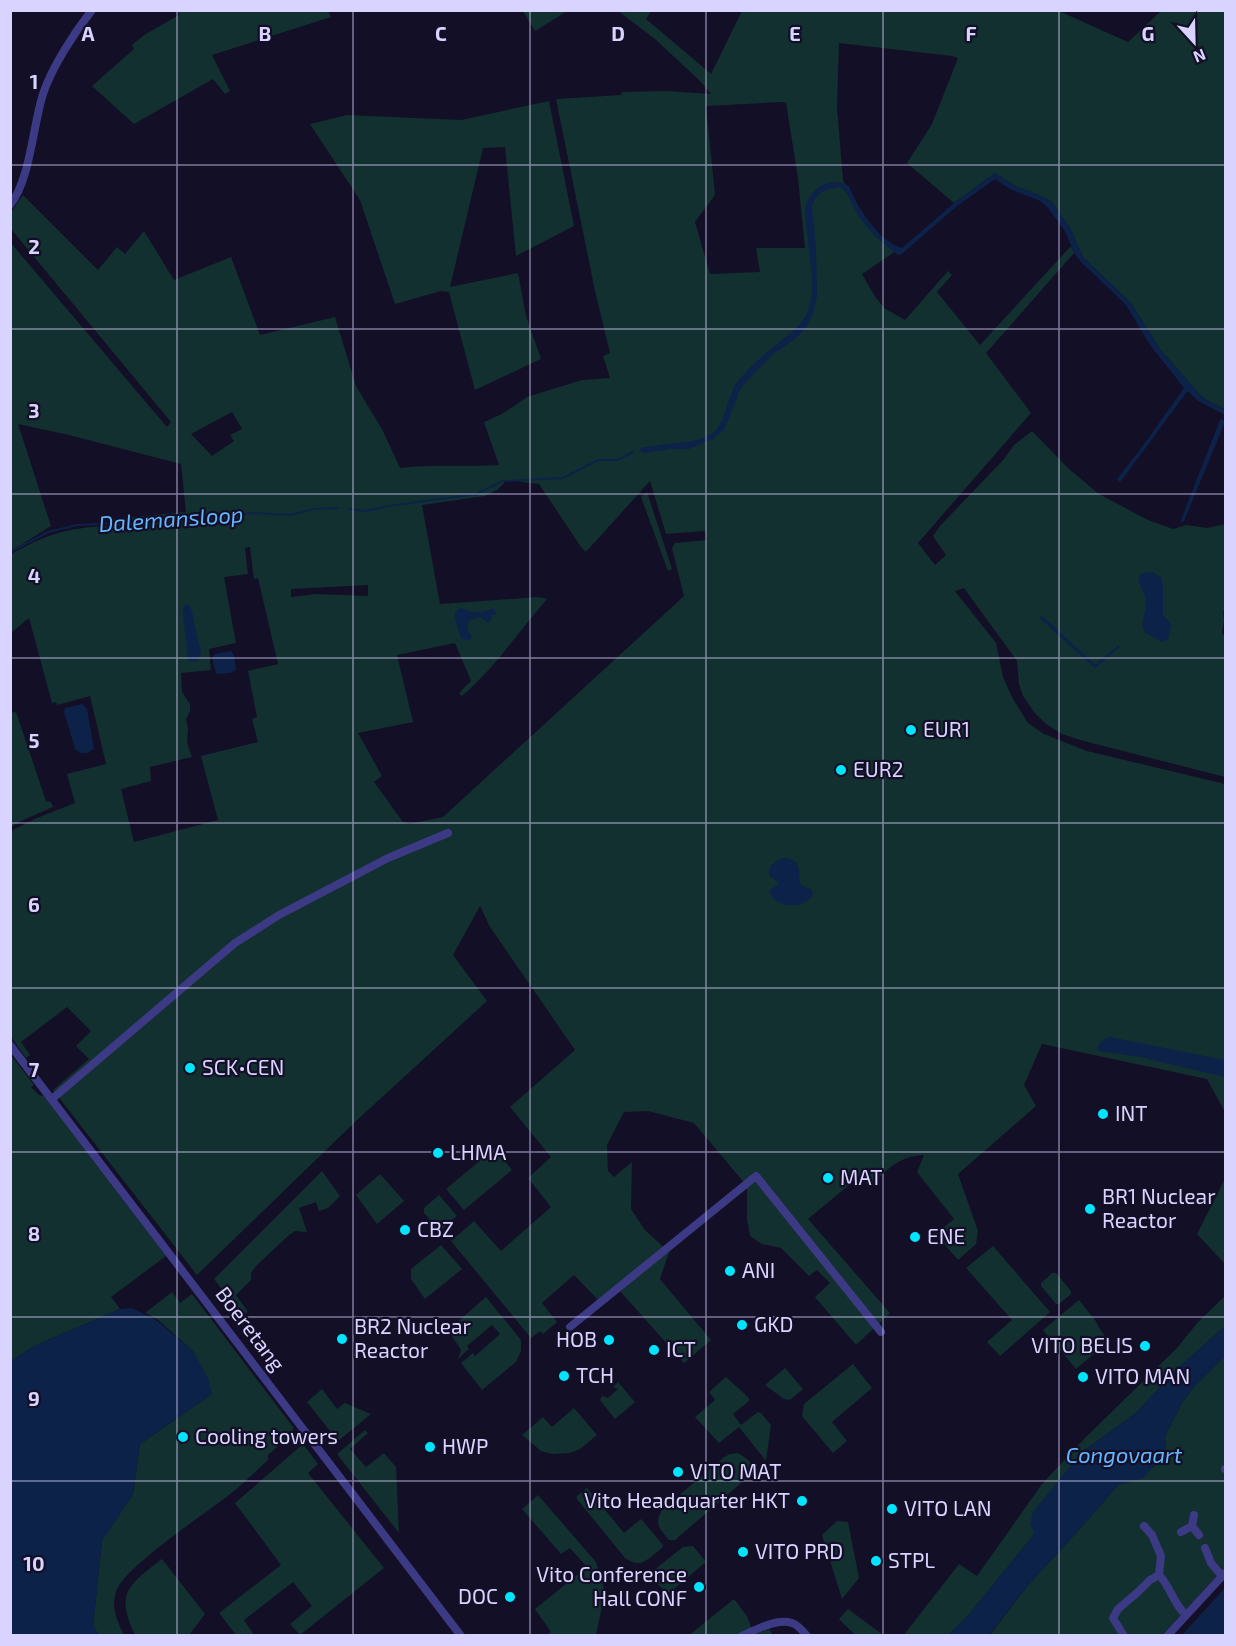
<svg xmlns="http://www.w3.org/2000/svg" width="1236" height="1646" font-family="'Exo 2',sans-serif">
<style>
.green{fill:#12302f;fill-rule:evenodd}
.water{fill:#0c2248}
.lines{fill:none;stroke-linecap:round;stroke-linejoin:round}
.stream{stroke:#0c2248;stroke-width:2}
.street{stroke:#3d3a85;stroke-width:8}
.grid{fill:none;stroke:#d9d4ff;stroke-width:1.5;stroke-opacity:0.55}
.poi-dot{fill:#00e5ff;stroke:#130f26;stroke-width:2}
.labels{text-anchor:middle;stroke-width:4.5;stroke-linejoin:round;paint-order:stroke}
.poi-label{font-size:21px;fill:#d9d4ff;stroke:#130f26;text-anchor:start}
.street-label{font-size:21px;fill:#d9d4ff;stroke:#130f26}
.water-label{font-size:22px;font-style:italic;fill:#62b6ff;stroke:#130f26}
.grid-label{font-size:20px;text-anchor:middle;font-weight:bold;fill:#d9d4ff;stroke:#130f26;stroke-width:4.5;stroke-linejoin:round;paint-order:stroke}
</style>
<rect width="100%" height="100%" fill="#130f26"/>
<g class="green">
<path d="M177 11 331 10 328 11 331 17 212 55 230 91 225 94 213 79 134 124 92 86 134 49 132 45 144 35 179 15Z"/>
<path d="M523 11H567L535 31Z"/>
<path d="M618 11H651L646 19 711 74 742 11H1059L1128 42 1161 11H1225V409L1211 403 1200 395 1160 349 1130 302 1083 257 1070 228 1051 201 1039 195 1015 186 995 173 954 203 907 163 932 124 958 58 952 56 839 43 837 107 843 180 860 211 881 236 899 249 862 274 874 295 884 308 905 320 948 271 952 275 937 292 980 345 1071 246 1074 253 986 353 1031 413 918 543 935 565 946 555 933 536 940 526 1004 459 1014 445 1032 431 1069 469 1099 494 1148 520 1173 529 1186 525 1207 528 1225 524 1226 613 1223 611 1224 620 1222 632 1226 640 1225 777 1080 740 1062 734 1046 724 1034 712 1023 696 1019 684 1017 661 964 588 955 591 996 643 1003 677 1013 699 1028 723 1044 734 1087 751 1225 784V1112L1207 1079 1042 1044 1024 1085 1036 1106 958 1174 978 1231 976 1244 958 1260 936 1234 954 1219 917 1172 924 1155C898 1156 888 1170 869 1186L860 1176 808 1219 890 1313 856 1345 815 1297 830 1283 817 1270 809 1276 781 1248 762 1244 750 1236 747 1219V1186L694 1123 648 1111 624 1112 607 1145 608 1171 614 1177 632 1162 631 1209 645 1230 669 1252 660 1279 711 1340 684 1363 620 1291 603 1305 574 1275 542 1303 557 1322 543 1334 540 1331 531 1338 451 1241 474 1221 501 1251 551 1207 528 1178 551 1157 510 1107 575 1050 490 927 480 906 453 955 487 1001 356 1121 197 1275 53 1090 89 1059 76 1046 91 1031 67 1007 21 1042 30 1055 26 1058 11 1037V831L37 818 75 803 67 774 106 764 90 696 57 705 56 702 52 703 29 618 11 633V554C47 534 66 528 108 526V519L186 512 181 464 69 435 18 424 51 526 13 550 10 542V242L167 427 171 422 11 229V212L23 195 98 270 117 247 125 254 144 231 174 280 231 257 260 335 335 317 356 386 383 431 400 468C433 464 466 467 499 465L484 422 502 414 527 397 582 380 610 378 603 356 610 353 595 291 556 99 621 95 622 92 667 91 711 94 700 81 655 39ZM783 102 786 103 798 178 805 248H756L760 272 710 274 695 222 715 195 706 106ZM232 412 242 429 230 435 234 441 212 456 191 434ZM515 481 539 484 581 547 586 552 650 481 666 534 705 531 707 540 675 543 672 548 684 596 443 817 409 824 403 822 374 782 382 776 358 733 413 722 397 655 455 643 471 681 459 693 462 696C495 668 519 631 547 599L538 597 440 604 422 505 485 496 497 490 505 482ZM250 547 254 579 258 578 278 664 248 671 257 717 252 719 258 742 201 756 218 820 134 842 121 789 151 781 150 767 192 757 187 743 188 729 186 719 190 711V704L182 692 181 673 211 670 209 649 236 643 224 577 248 574 245 548ZM368 585V596L316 594 291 597V589Z"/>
<path d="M549 101 574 226 516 256 505 147 483 148 450 287 518 273 526 316 541 359 475 390 449 292 441 291 395 304 360 200 310 124 347 115 461 120Z"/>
<path d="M647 492 672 569 668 571 641 497Z"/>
<path d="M16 712 46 801 51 802 53 807 21 821 11 827 10 713Z"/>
<path d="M10 1054 34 1085 31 1087 39 1095 44 1096 166 1256 111 1297 120 1309 34 1346 11 1361Z"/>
<path d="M495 1148 512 1170 464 1210 446 1189Z"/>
<path d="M322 1171 340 1196 328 1208 319 1211 316 1202 299 1208 307 1232 295 1231 288 1236 256 1266 251 1273V1280L236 1295 248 1312 242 1315 214 1279Z"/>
<path d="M380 1174 404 1201 377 1224 356 1195Z"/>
<path d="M1225 1179 1226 1264H1225L1197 1234Z"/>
<path d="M439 1195 457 1216 442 1229 437 1227 424 1213V1208Z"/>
<path d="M441 1245 462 1269 425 1299 411 1279V1269Z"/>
<path d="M993 1246 1050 1312 1000 1356 987 1342 1012 1320 966 1268Z"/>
<path d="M1052 1273H1056L1071 1291V1294L1059 1304H1056L1041 1286V1283Z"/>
<path d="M172 1292 180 1303 192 1294 293 1427V1436L289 1440H285L268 1455V1460C257 1470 246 1481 234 1491 211 1510 122 1568 116 1592 111 1609 117 1620 124 1635H99L93 1626 102 1540 133 1494 140 1444 212 1394 193 1351 157 1319 145 1313Z"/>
<path d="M1225 1296V1326L1175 1371 1136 1413 1081 1453 1032 1537 966 1618 948 1635 903 1636 959 1564 977 1576 1042 1484 1085 1438 1177 1348 1198 1322Z"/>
<path d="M486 1297 521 1340V1351L516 1362 482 1390 461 1363 473 1353 475 1356 500 1334 492 1325 467 1346 469 1349 458 1359 461 1350 448 1330Z"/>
<path d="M1079 1300 1095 1320 1101 1331 1109 1341 1076 1369 1043 1330Z"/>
<path d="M1225 1356V1567L1162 1635 989 1636 1028 1585 1078 1531 1118 1485 1143 1477 1164 1455 1166 1451 1165 1436 1183 1401 1193 1388Z"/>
<path d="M853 1364 872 1388 832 1422 847 1441 833 1453 802 1416 804 1404Z"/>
<path d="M785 1368 803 1389 790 1400 784 1399 765 1385Z"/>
<path d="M726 1377 749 1398V1401L733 1414 741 1425 758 1412 761 1413 771 1425 766 1461 739 1427 719 1443 695 1417 715 1400 709 1392Z"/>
<path d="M618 1382 635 1402 615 1419 600 1400 602 1396 608 1398 618 1389 613 1387Z"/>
<path d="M322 1389 337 1409 345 1403 371 1414 338 1441 307 1402Z"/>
<path d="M574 1408 597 1435 580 1449 570 1453 552 1454 541 1451 522 1435 543 1417 552 1427Z"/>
<path d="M365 1430 368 1433 350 1449 366 1467 384 1453 396 1467 399 1533 337 1454Z"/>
<path d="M303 1444 318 1464 308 1473 384 1568 300 1635 290 1624 312 1606 293 1582 244 1620 254 1635H236L219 1613 281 1565 235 1503Z"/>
<path d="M737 1453C745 1456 753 1463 755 1471L675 1540H669C659 1528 654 1524 662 1510L724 1457 730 1454Z"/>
<path d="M587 1488 624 1533 641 1519 663 1545 662 1548C649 1558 641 1570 625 1558L577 1499V1496Z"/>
<path d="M538 1495 596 1562 605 1592 596 1635H547L551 1632 535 1609 587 1567 570 1548 561 1554 522 1509Z"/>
<path d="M837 1521 848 1522 859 1578 842 1599 822 1535Z"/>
<path d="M693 1546 706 1562 670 1592H665L649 1574 683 1547Z"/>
<path d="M162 1559 205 1614 189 1635H135C115 1593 128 1585 162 1559Z"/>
<path d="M734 1599 747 1616 754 1635 769 1629 773 1635 688 1636Z"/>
<path d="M848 1609 883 1635H855L839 1619Z"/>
</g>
<g class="water">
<path d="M995 173 1015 186 1039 195 1051 201 1070 228 1083 257 1130 302 1160 349 1200 395 1211 403 1225 409V415L1198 401 1189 392H1187L1121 481 1119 482 1117 479 1142 447 1184 388 1150 345 1126 305 1081 262 1074 253 1065 231 1047 207 1040 201 1010 189 995 179 957 206 902 254 898 255C884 245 870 232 860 218 853 209 850 193 840 187 827 188 817 192 812 205L816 248 817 296 813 314 804 330 795 339 772 355 744 384 739 392 725 428 715 438 689 449H671L644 453 639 450 640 448C649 447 658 445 667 444 684 442 696 443 711 434 726 425 727 396 737 382 748 368 763 355 777 344 790 333 804 325 809 307 817 282 805 236 805 208 810 188 830 175 849 186 857 207 879 242 902 248L954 203Z"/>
<path d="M1222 419 1225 422 1184 521 1181 522V520L1220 420Z"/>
<path d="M1153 572 1161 578 1163 585V615L1171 624 1168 640 1162 642 1146 633 1142 626C1143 616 1148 606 1145 596 1143 588 1138 585 1139 576L1143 573Z"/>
<path d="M186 604 190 606 192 612 201 653 200 658 197 661 191 662 188 659 183 614V607Z"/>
<path d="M461 608C473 614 483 613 494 608L497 614 492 615 491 620 488 623 480 617 470 620C465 627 469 631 472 638L467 641 461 638 455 619V613L457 610Z"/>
<path d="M231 651 234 655 236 670 231 673 216 674 212 658 215 654Z"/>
<path d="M83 704 87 709 94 749 87 753H81L75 749 64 712 65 708Z"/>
<path d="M783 858C805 859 796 872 801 885L812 890 813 895C804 910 774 909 769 891L779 884 777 881 769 876C767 867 775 861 783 858Z"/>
<path d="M1110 1037 1225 1060V1077L1140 1057 1099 1051 1097 1048C1099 1043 1105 1038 1110 1037Z"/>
<path d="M132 1308 156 1320 193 1351 208 1378 212 1394 140 1444 133 1494 102 1541 93 1626 99 1635H11V1361L34 1346 120 1309Z"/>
<path d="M1225 1326V1356L1193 1388 1183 1401 1165 1436 1166 1451 1164 1454 1143 1478 1118 1485 1078 1531 1028 1585 989 1635H948L966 1618 1032 1537 1034 1532 1030 1524 1033 1512 1081 1453 1136 1413 1175 1371Z"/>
<path d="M1225 1588V1635H1182Z"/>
</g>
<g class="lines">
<g class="stream">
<path d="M474 495 503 481 563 478 598 460H617L633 452"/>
<path d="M348 509 366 511 388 506 470 495"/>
<path d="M10 552 48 532 77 525 167 521 253 513 290 515 314 509 338 508"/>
<path d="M1042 617 1095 666 1118 647 1095 667 1041 618Z"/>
</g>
<g class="street">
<path d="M10 205C30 181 33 125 43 94 52 67 74 33 92 10"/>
<path d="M10 1045 461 1636"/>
<path d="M52 1099 235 943 279 915 388 858 448 833"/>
<path d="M570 1327 756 1176 881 1332"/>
<path d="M1225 1469H1226"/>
<path d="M1144 1526 1152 1535 1161 1556 1159 1575C1171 1587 1173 1604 1186 1615"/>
<path d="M1192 1526 1199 1535"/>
<path d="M1181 1532 1192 1526 1194 1515"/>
<path d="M1205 1548 1211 1563 1222 1576"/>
<path d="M742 1636C756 1630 776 1618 792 1623 798 1625 803 1631 807 1636"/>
<path d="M1124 1636 1113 1618 1118 1609 1138 1592 1150 1580 1159 1575"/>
<path d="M1167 1636 1226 1572"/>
</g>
</g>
<path class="grid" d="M177 10V1636M353 10V1636M530 10V1636M706 10V1636M883 10V1636M1059 10V1636M10 165H1226M10 329H1226M10 494H1226M10 658H1226M10 823H1226M10 988H1226M10 1152H1226M10 1317H1226M10 1481H1226"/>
<g class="poi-dot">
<circle cx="911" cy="730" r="6"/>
<circle cx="841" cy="770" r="6"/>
<circle cx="190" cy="1068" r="6"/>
<circle cx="1103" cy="1114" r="6"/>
<circle cx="438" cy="1153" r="6"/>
<circle cx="828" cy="1178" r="6"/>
<circle cx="1090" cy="1209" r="6"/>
<circle cx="405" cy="1230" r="6"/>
<circle cx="915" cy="1237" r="6"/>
<circle cx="730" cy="1271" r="6"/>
<circle cx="742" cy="1325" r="6"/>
<circle cx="342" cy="1339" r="6"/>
<circle cx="609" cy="1340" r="6"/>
<circle cx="1145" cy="1346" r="6"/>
<circle cx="654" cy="1350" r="6"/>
<circle cx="564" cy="1376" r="6"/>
<circle cx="1083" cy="1377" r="6"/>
<circle cx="183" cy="1437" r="6"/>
<circle cx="430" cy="1447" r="6"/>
<circle cx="678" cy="1472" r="6"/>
<circle cx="802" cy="1501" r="6"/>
<circle cx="892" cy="1509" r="6"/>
<circle cx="743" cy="1552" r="6"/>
<circle cx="876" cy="1561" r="6"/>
<circle cx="699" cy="1587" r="6"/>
<circle cx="510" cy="1597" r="6"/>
</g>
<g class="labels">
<g class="poi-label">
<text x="923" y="737">EUR1</text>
<text x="853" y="777">EUR2</text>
<text x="202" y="1075">SCK•CEN</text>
<text x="1115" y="1121">INT</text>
<text x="450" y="1160">LHMA</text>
<text x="840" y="1185">MAT</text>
<text x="1102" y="1204">BR1 Nuclear<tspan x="1102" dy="24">Reactor</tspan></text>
<text x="417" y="1237">CBZ</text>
<text x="927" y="1244">ENE</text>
<text x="742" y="1278">ANI</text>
<text x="754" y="1332">GKD</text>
<text x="354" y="1334">BR2 Nuclear<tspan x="354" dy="24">Reactor</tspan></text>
<text x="597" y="1347" text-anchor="end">HOB</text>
<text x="1133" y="1353" text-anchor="end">VITO BELIS</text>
<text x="666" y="1357">ICT</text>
<text x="576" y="1383">TCH</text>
<text x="1095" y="1384">VITO MAN</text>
<text x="195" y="1444">Cooling towers</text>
<text x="442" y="1454">HWP</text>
<text x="690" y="1479">VITO MAT</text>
<text x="790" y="1508" text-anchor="end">Vito Headquarter HKT</text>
<text x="904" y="1516">VITO LAN</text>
<text x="755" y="1559">VITO PRD</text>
<text x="888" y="1568">STPL</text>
<text x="687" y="1582" text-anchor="end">Vito Conference<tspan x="687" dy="24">Hall CONF</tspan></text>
<text x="498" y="1604" text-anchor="end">DOC</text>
</g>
<g class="street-label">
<text transform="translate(250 1329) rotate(53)" y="7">Boeretang</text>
</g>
<g class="water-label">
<text transform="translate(171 519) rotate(-4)" y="8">Dalemansloop</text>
<text x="1124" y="1463">Congovaart</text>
</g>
</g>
<g class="grid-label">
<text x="88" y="41">A</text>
<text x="265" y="41">B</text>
<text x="441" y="41">C</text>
<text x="618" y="41">D</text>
<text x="795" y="41">E</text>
<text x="971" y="41">F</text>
<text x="1148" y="41">G</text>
<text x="34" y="89">1</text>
<text x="34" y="254">2</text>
<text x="34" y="418">3</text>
<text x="34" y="583">4</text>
<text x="34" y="748">5</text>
<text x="34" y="912">6</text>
<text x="34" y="1077">7</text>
<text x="34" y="1241">8</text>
<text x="34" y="1406">9</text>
<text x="34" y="1571">10</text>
</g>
<rect width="1236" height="1646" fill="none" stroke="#d9d4ff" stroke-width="24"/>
<g transform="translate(1194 42) rotate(158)" stroke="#130f26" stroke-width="4.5" paint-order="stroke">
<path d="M0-4.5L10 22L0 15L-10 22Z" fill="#d9d4ff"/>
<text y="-9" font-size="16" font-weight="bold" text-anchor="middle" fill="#d9d4ff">N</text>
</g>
</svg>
